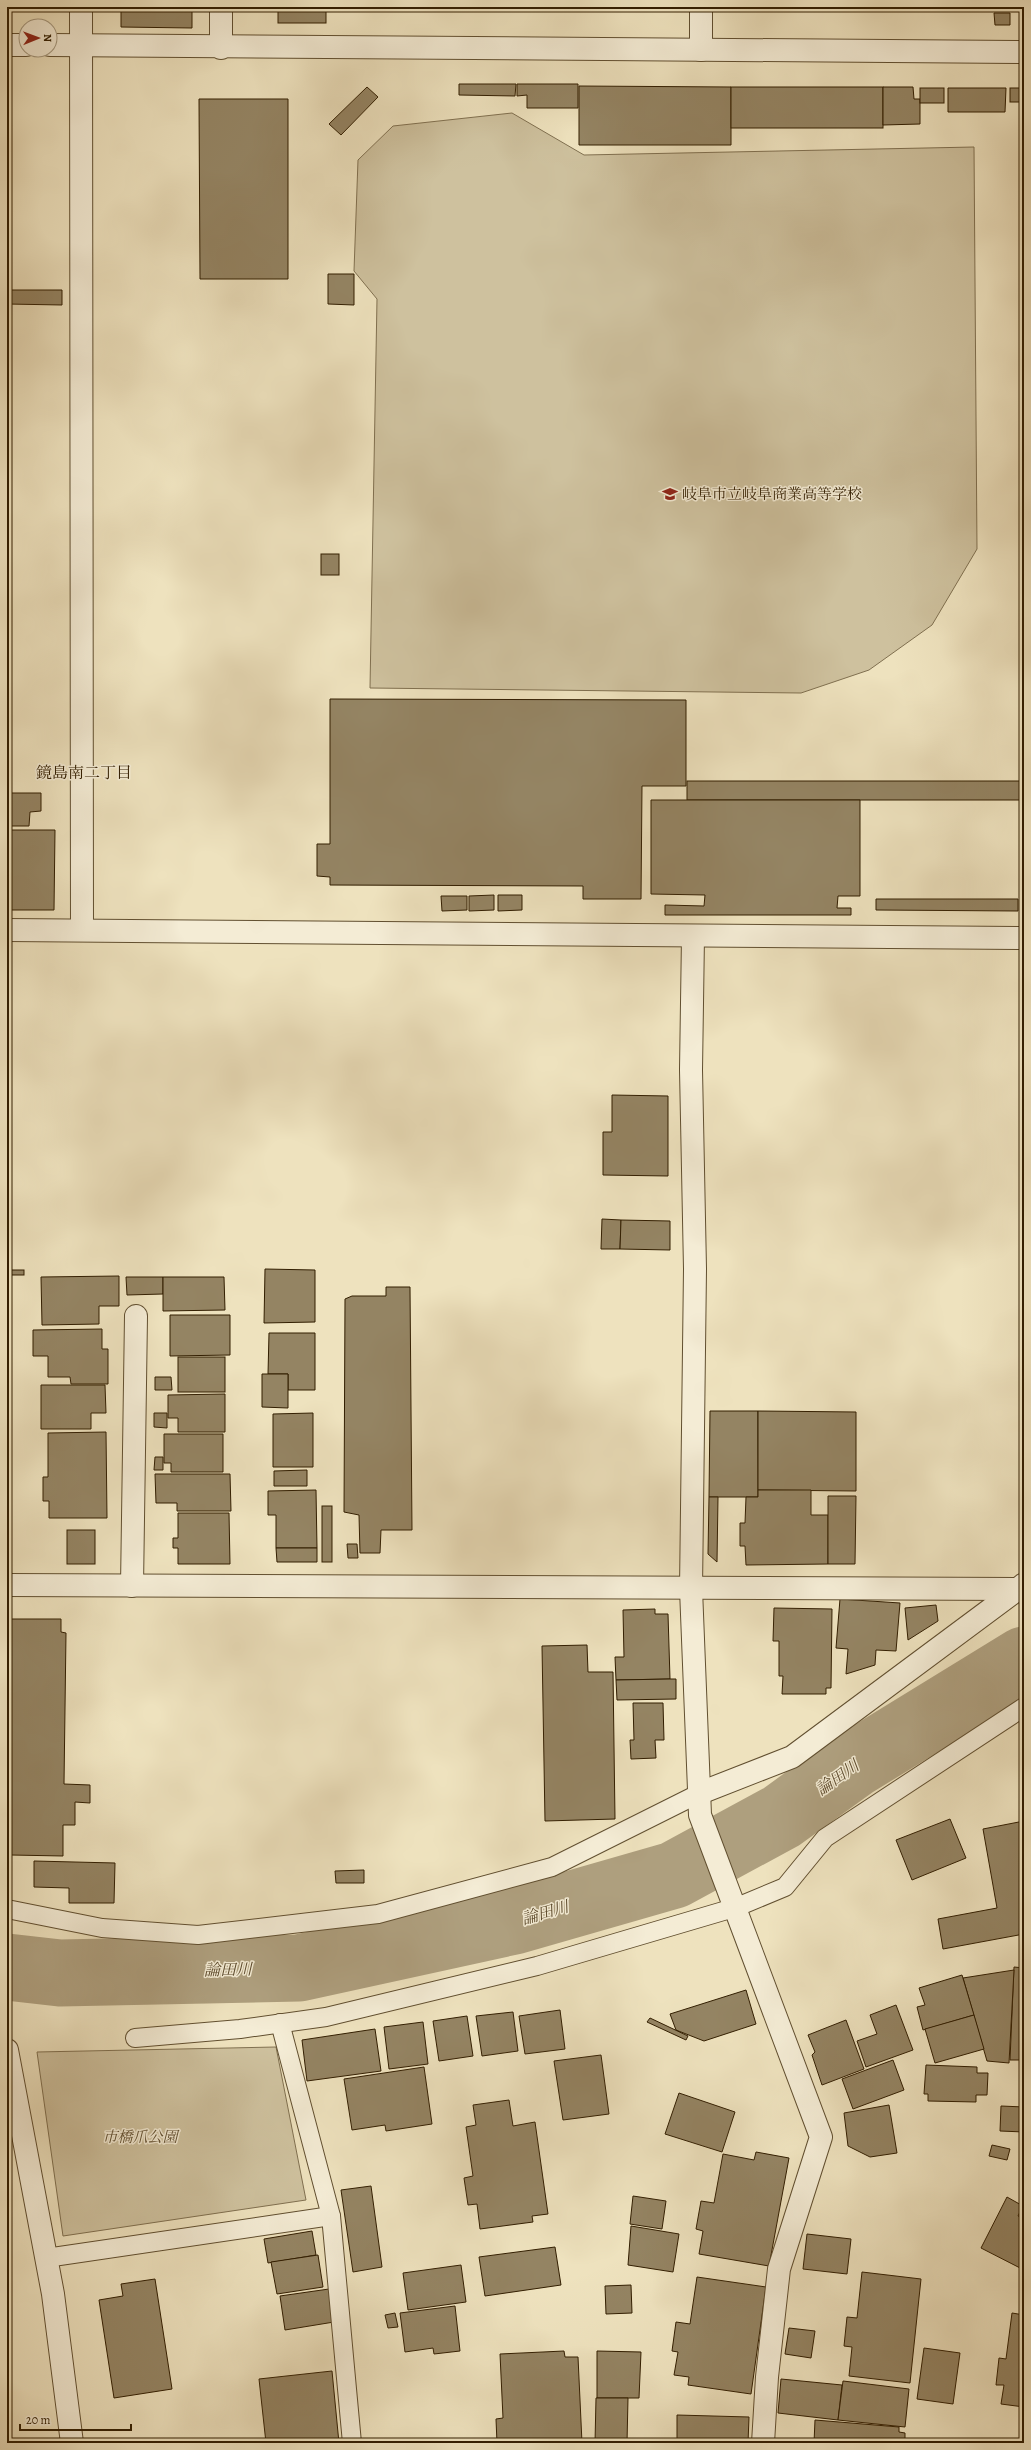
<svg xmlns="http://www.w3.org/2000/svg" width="1031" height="2450" font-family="Alegreya,'Noto Serif JP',serif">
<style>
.green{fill:#cec19e;stroke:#807050}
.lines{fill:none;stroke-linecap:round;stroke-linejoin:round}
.river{stroke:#ae9f7e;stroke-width:67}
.building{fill:#948463;stroke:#321e01}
.lane-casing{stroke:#614f30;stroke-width:20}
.street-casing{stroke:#614f30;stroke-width:24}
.lane{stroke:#f4ecd5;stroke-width:18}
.street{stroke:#f4ecd5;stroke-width:22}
.labels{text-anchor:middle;stroke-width:3;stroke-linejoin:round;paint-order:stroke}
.poi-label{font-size:15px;fill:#321e01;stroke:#f4ecd5;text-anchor:start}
.park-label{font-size:15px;font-style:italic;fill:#614f30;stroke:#f4ecd5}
.neighbourhood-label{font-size:16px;fill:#321e01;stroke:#f4ecd5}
.water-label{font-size:16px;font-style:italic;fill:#5d4b2d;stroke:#f4ecd5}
</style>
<rect width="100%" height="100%" fill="#eee2be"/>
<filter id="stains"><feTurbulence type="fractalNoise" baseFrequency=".005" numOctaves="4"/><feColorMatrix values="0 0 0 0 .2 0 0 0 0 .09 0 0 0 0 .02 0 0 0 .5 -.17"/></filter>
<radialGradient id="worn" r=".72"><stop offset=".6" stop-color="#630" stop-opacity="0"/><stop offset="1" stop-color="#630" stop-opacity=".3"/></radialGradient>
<g class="green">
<path d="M512 113 584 155 974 147 977 549 932 625 869 670 801 693 370 688 377 299 354 271 358 160 393 126Z"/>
<path d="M276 2047 306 2200 63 2236 37 2052Z"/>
</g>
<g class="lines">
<path class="river" d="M7 1967 60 1973 299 1968 514 1921 674 1875 781 1817 853 1765 1024 1660"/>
</g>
<g class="building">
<path d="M121 7H192V28L121 27Z"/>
<rect x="278" y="7" width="48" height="16"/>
<path d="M994 13H1010V25H995Z"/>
<path d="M459 84H516L515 96 459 95Z"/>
<path d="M517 84H578V108H527V95L517 96Z"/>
<path d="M579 86 731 87V145H579Z"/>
<path d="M367 87 378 97 341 135 329 124Z"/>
<rect x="731" y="87" width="152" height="41"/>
<path d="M883 87H913L914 99H920V124L883 125Z"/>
<rect x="920" y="88" width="24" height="15"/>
<path d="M948 88H1006L1005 112H948Z"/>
<rect x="1010" y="88" width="14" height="14"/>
<path d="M199 99H288V279H200Z"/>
<path d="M1024 148V554H1023Z"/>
<path d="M328 274H354V305L328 304Z"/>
<path d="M7 290H62V305L7 304Z"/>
<rect x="321" y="554" width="18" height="21"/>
<path d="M330 699 686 700V786H642L641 899H583V886L330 885V877L317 876V844H330Z"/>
<rect x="687" y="781" width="337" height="19"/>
<path d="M7 793H41V811L30 812 29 826H7Z"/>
<path d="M651 800H860V896H838L837 908H851V915H665V905L704 906 705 895 651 894Z"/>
<path d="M7 830H55L54 910H7Z"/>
<path d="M494 895V910L469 911V896Z"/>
<path d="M498 895H522V910L498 911Z"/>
<path d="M441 896H467V910L442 911Z"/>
<path d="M876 899H1018V911L876 910Z"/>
<path d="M612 1095 668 1096V1176L603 1175V1132H612Z"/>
<path d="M602 1219 621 1220 620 1249H601Z"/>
<path d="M621 1220 670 1221V1250L620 1249Z"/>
<path d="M265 1269 315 1270V1322L264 1323Z"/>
<rect x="7" y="1270" width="17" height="5"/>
<path d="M119 1276V1306H99V1324L42 1325 41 1277Z"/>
<path d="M126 1277H163V1294L127 1295Z"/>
<path d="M163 1277H224L225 1310 163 1311Z"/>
<path d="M386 1287H410L412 1530H381L380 1553H360L359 1515 344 1512 345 1299 352 1296H386Z"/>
<path d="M170 1315H230V1355L170 1356Z"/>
<path d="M102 1329V1349H108V1384H71L70 1377H48V1356H33V1330Z"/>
<path d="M269 1333H315V1390H288V1374H268Z"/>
<rect x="178" y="1357" width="47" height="35"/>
<path d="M262 1374H288V1408L262 1407Z"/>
<path d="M155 1377H171L172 1390H155Z"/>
<path d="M41 1385H105L106 1413H91V1429H41Z"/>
<path d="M225 1394V1432H178V1418H168V1395Z"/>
<path d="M710 1411H758V1497H709Z"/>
<path d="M758 1411 856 1412V1491L758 1490Z"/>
<path d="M154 1413H167V1428L154 1427Z"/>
<path d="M313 1413V1467H273V1414Z"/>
<path d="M106 1432 107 1518H49V1501H43V1477H48V1433Z"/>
<path d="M164 1434H223V1472H171V1463H164Z"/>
<path d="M155 1457H163V1470H154Z"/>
<path d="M307 1470V1486H274V1471Z"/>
<path d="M155 1474H230L231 1511H177V1503H156Z"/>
<path d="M316 1490 317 1548H276V1515H268V1491Z"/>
<path d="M758 1490H811V1515H828V1564L746 1565 745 1546H740V1523H745L746 1497H758Z"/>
<path d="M828 1496H856L855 1564H828Z"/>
<path d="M709 1497H718L717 1562 708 1554Z"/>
<rect x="322" y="1506" width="10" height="56"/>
<path d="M178 1513H229L230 1564H178V1548H173V1538H178Z"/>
<rect x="67" y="1530" width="28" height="34"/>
<path d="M347 1544H357L358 1558H348Z"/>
<path d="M276 1548H317V1562H277Z"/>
<path d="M840 1599 900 1603 896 1651 876 1650 875 1665 846 1674 848 1649 836 1648Z"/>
<path d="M936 1605 938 1621 908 1640 905 1608Z"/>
<path d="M774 1608 832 1609 831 1688H826V1694H782L783 1676H779V1641H773Z"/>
<path d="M655 1609V1614H668L670 1679 616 1680 615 1657H624L623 1610Z"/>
<path d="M7 1619H61V1632L66 1633 64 1784 90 1785V1803L75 1802V1825H63V1856L11 1855 7 1837Z"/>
<path d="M587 1645 588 1672H613L615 1819 545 1821 542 1646Z"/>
<path d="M670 1679H676V1699L617 1700 616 1680Z"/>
<path d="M633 1703H663L664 1740H655L656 1758 631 1759 630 1740H634Z"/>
<path d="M950 1819 966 1858 912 1880 896 1840Z"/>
<path d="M1024 1821V1934L943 1949 938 1919 997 1908 983 1829Z"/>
<path d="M34 1861 115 1863 114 1903H69V1888L34 1887Z"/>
<path d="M364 1870V1883H336L335 1871Z"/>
<path d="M1014 1967 1024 1968V2060H1010Z"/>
<path d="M1014 1970 1009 2063 987 2061 963 1978Z"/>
<path d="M962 1975 974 2015 923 2030 917 2007 925 2005 919 1988Z"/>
<path d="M746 1990 756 2024 704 2041 676 2030 670 2014Z"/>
<path d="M896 2005 913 2050 866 2067 857 2041 877 2034 870 2015Z"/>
<path d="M560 2010 565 2049 525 2054 519 2016Z"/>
<path d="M513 2012 518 2051 482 2056 476 2016Z"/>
<path d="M974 2015 984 2049 935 2063 925 2029Z"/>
<path d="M467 2016 473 2056 439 2061 433 2021Z"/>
<path d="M650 2018 688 2036 686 2040 647 2022Z"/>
<path d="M846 2020 864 2069 822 2085 812 2055 815 2052 808 2035Z"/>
<path d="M423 2022 428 2064 389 2069 384 2027Z"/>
<path d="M375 2029 381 2071 307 2081 302 2040Z"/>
<path d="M601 2055 609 2114 563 2120 554 2061Z"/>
<path d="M893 2060 904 2090 853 2109 842 2079Z"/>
<path d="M926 2065 977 2067V2073H988L987 2095H976V2102L928 2101V2094H924Z"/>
<path d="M424 2067 432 2124 386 2131 385 2125 352 2130 344 2079Z"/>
<path d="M679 2093 735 2112 722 2152 665 2134Z"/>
<path d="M509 2100 513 2126 535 2122 548 2214 532 2216 533 2222 480 2229 477 2204 468 2205 464 2178 473 2176 466 2127 476 2125 473 2105Z"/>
<path d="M889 2105 897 2153 870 2157 848 2146 844 2113Z"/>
<path d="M1001 2106 1024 2107V2132L1000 2131Z"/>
<path d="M992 2145 1010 2149 1007 2160 989 2156Z"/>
<path d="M756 2152 789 2158 769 2266 699 2254 703 2231 696 2229 701 2201 714 2203 723 2154 754 2160Z"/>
<path d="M371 2186 382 2267 353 2272 341 2190Z"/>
<path d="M633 2196 666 2201 662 2229 630 2224Z"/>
<path d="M1007 2197 1023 2206 1018 2216 1024 2219V2270L981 2248Z"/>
<path d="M631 2226 679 2234 673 2272 628 2265Z"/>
<path d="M312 2231 316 2255 268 2263 264 2239Z"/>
<path d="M807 2234 851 2239 847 2274 803 2269Z"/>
<path d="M555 2247 561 2285 485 2296 479 2257Z"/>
<path d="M318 2255 323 2287 277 2294 271 2262Z"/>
<path d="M461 2265 466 2302 408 2310 403 2273Z"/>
<path d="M862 2272 921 2279 910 2383 849 2376 852 2347 844 2346 847 2317 857 2318Z"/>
<path d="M697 2277 766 2287 751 2394 688 2385 689 2377 674 2375 678 2352 672 2351 676 2322 690 2324Z"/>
<path d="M155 2279 172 2389 114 2398 99 2300 123 2296 121 2284Z"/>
<path d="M631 2285 632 2313 606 2314 605 2286Z"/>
<path d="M329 2289 334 2322 285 2330 280 2296Z"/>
<path d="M455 2306 460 2351 434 2354 433 2348 405 2352 400 2313Z"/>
<path d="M395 2313 398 2327 388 2328 385 2315Z"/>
<path d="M1012 2313 1024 2315V2407L1001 2404 1004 2385H996L999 2358 1006 2359Z"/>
<path d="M789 2328 815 2331 811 2358 785 2354Z"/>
<path d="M924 2348 960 2353 953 2404 917 2399Z"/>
<path d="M564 2351 565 2357H578L582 2443H497L496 2419 503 2418 500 2354Z"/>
<path d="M597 2351 641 2352 639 2398H597Z"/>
<path d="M332 2371 339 2443H266L259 2379Z"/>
<path d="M781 2379 842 2385 838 2420 778 2413Z"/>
<path d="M843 2381 909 2389 905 2427 838 2420Z"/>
<path d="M596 2398H628L627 2443H595Z"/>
<path d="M677 2415 749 2417 748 2443H677Z"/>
<path d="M815 2420 899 2427V2432L905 2433V2443H814Z"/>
</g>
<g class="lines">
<g class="lane-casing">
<g id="lane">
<path d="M7 1909 102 1928 198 1935 378 1914 552 1867 700 1793"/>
<path d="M280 2023 331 2216 352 2443"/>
<path d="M135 2038 240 2029 326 2017 537 1966 737 1907 785 1887 825 1838 1024 1707"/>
<path d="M46 2258 331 2216"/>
</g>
</g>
<g class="street-casing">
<g id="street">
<path d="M81 7 82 930"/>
<path d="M701 7V50"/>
<path d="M7 45H26"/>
<path d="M50 45 1024 52"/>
<path d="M221 48V7"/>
<path d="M7 930 1024 938"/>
<path d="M693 936 691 1070 695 1269 691 1589 700 1815 821 2137 779 2269 767 2377 763 2443"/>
<path d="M7 1585 1018 1589 1024 1584"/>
<path d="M132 1586 136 1316"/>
<path d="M700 1793 792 1757 1018 1589"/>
<path d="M7 2050 53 2294 72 2443"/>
</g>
</g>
<use href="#lane" class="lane"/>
<use href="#street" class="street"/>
</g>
<defs>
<g id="school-bare" transform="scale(1.2)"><path d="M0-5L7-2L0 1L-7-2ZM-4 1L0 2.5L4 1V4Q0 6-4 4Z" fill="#8f2418" stroke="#f4ecd5" stroke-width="2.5" paint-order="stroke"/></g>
</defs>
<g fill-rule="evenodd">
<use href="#school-bare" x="670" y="494"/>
</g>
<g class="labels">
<g class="poi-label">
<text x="682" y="499">岐阜市立岐阜商業高等学校</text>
</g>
<g class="park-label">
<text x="140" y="2142">市橋爪公園</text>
</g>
<g class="neighbourhood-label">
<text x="84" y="778">鏡島南二丁目</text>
</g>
<g class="water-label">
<text transform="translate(837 1777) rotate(-35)" y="6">論田川</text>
<text transform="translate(545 1912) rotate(-16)" y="6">論田川</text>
<text transform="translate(228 1969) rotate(-1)" y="6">論田川</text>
</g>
</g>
<rect width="1031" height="2450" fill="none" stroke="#eee2be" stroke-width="24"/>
<rect x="8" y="8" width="1015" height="2434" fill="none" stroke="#321e01" stroke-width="2"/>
<rect x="12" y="12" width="1007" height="2426" fill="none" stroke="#321e01"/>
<g transform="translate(38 38) rotate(89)"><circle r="19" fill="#f4ecd5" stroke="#a69a80"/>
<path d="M0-3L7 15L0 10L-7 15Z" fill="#8f2418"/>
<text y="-6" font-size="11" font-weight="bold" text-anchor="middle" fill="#321e01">N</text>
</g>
<path d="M20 2424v6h111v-6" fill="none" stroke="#321e01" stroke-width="2"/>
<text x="26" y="2424" font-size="12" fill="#321e01" stroke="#f4ecd5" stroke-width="3" paint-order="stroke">20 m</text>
<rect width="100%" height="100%" filter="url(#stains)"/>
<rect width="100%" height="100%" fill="url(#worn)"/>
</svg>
